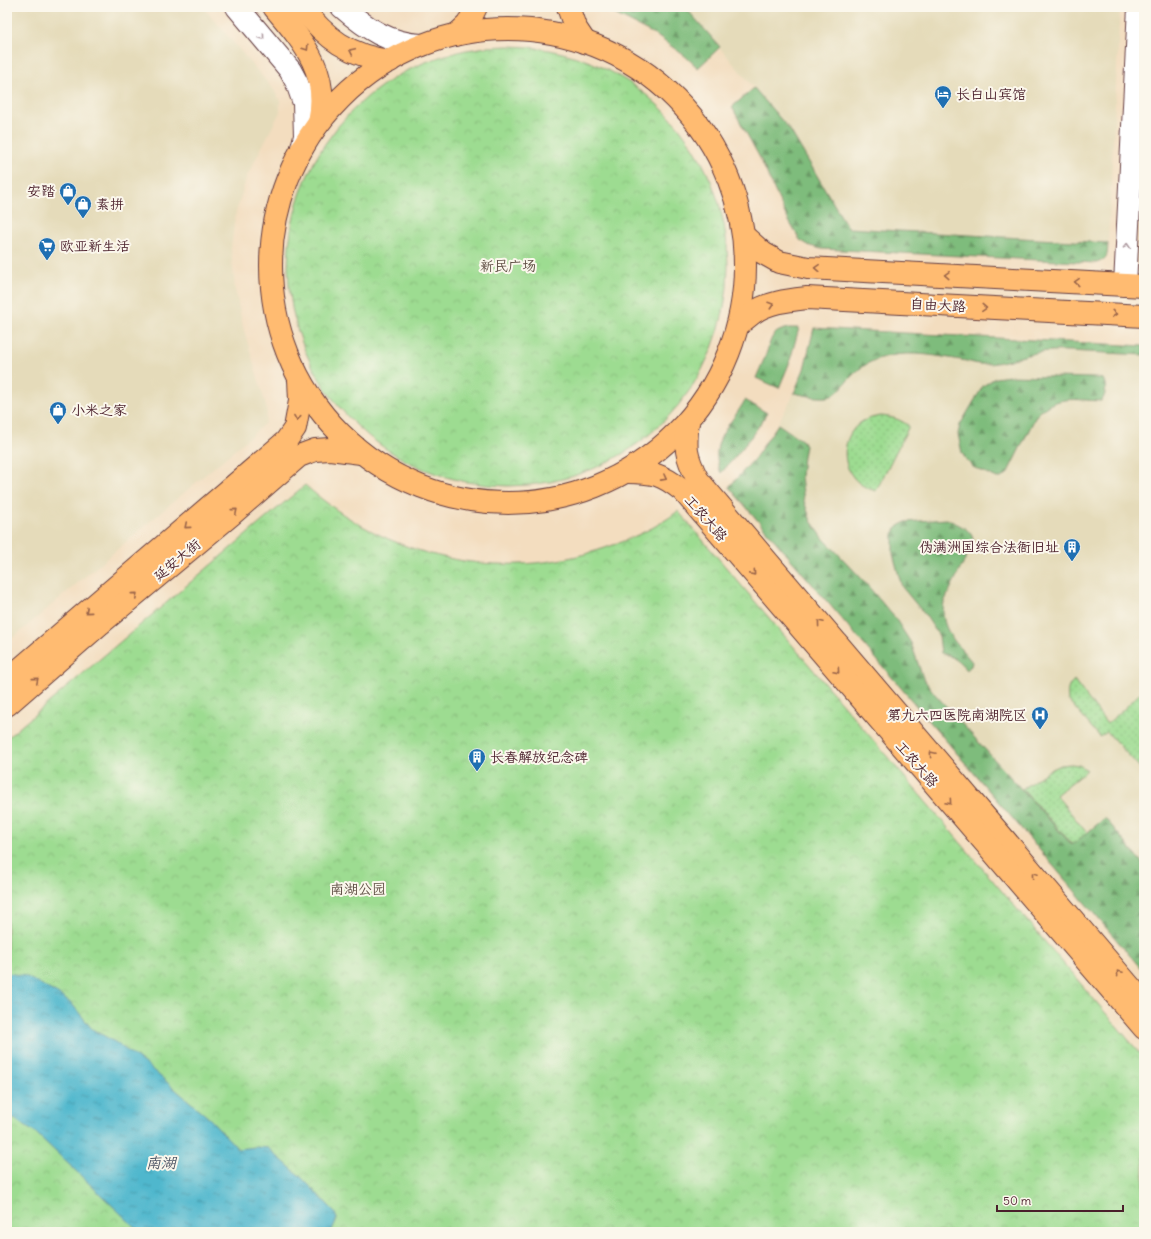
<svg xmlns="http://www.w3.org/2000/svg" width="1151" height="1239" font-family="Delius,'LXGW WenKai TC',sans-serif">
<style>
.built{fill:#e5dbba}
.grass{fill:url(#grass-dots);stroke:#747e5e}
.forest{fill:url(#forest-firs);stroke:#646e53}
.park{fill:url(#park-crowns);stroke:#747e5e}
.water{fill:url(#water-ripples);stroke:#4c6b7c}
.lines{fill:none;stroke-linecap:round;stroke-linejoin:round}
.tertiary-casing{stroke:#633c41;stroke-width:24}
.primary-casing{stroke:#633c41;stroke-width:24}
.tertiary{stroke:#fff;stroke-width:22}
.primary{stroke:#ffbb71;stroke-width:22}
.oneway{stroke:#ae9aa0}
.oneway2{stroke:#9b654a}
.labels{text-anchor:middle;stroke-width:4;stroke-linejoin:round;paint-order:stroke}
.poi-label{font-size:14px;fill:#4a1f2b;stroke:#fbf7ec;text-anchor:start}
.park-label{font-size:14px;fill:#5f4e44;stroke:#fbf7ec}
.street-label{font-size:14px;fill:#4a1f2b;stroke:#fbf7ec}
.water-label{font-size:15px;font-style:italic;fill:#4c5464;stroke:#fbf7ec}
</style>
<defs>
<pattern id="grass-dots" width="8" height="8" patternUnits="userSpaceOnUse"><rect width="8" height="8" fill="#9ddc91"/><path d="M2 2h.1M6 6h.1" fill="none" stroke="#89bc7d" stroke-width="1.8" stroke-linecap="round"/></pattern>
<pattern id="forest-firs" width="22" height="20" patternUnits="userSpaceOnUse"><rect width="22" height="20" fill="#7ebc7b"/><path d="M5 1l3.5 6h-7zM16 11l3.5 6h-7z" fill="#699865"/></pattern>
<pattern id="park-crowns" width="20" height="18" patternUnits="userSpaceOnUse"><rect width="20" height="18" fill="#9ddc91"/><path d="M2 6a3 3 0 1 1 6 0M12 15a3 3 0 1 1 6 0" fill="none" stroke="#89bc7d"/></pattern>
<pattern id="water-ripples" width="26" height="14" patternUnits="userSpaceOnUse"><rect width="26" height="14" fill="#4fb7cd"/><path d="M2 4q2-2 4 0t4 0M15 11q2-2 4 0t4 0" fill="none" stroke="#4494a7"/></pattern>
</defs>
<rect width="100%" height="100%" fill="#fbf7ec"/>
<filter id="ink" filterUnits="userSpaceOnUse"><feTurbulence type="fractalNoise" baseFrequency=".025" numOctaves="2"/><feDisplacementMap in="SourceGraphic" scale="8" xChannelSelector="R" yChannelSelector="G"/><feConvolveMatrix kernelMatrix="1 2 1 2 8 2 1 2 1" color-interpolation-filters="sRGB"/></filter>
<filter id="wash" filterUnits="userSpaceOnUse"><feTurbulence type="fractalNoise" baseFrequency=".012" numOctaves="4" result="noise"/><feDisplacementMap in="SourceGraphic" scale="16" xChannelSelector="R" yChannelSelector="G"/><feGaussianBlur stdDeviation="0.9" result="paint"/><feColorMatrix in="noise" values="0 0 0 0 0 0 0 0 0 0 0 0 0 0 0 0 0 1.4 0 .05"/><feComposite in="paint" operator="in"/></filter>
<g filter="url(#wash)">
<rect width="100%" height="100%" fill="#f3ddbf"/>
<g class="built">
<path d="M7 7H203L274 90 280 101V112L247 176 235 216 231 249 235 289 243 327 266 405 267 414 265 423 252 435 7 643Z"/>
<path d="M685 7H1120L1108 243 848 228 790 130Z"/>
<path d="M814 328 1144 346V972L729 487 755 458 774 430 791 400 804 369Z"/>
</g>
<g class="grass">
<path d="M881 416C892 417 900 419 909 426L876 491C869 489 864 487 859 483 839 467 841 434 863 421 869 418 875 417 881 416Z"/>
<path d="M1074 680 1107 724 1125 708 1144 689V772L1107 732 1100 737 1068 700C1067 691 1067 687 1074 680Z"/>
<path d="M1071 764 1079 765 1087 770 1056 795 1087 833 1073 845 1022 789 1048 771 1061 765Z"/>
</g>
<g class="forest">
<path d="M601 7H685L720 47 698 68 685 56 654 34Z"/>
<path d="M754 88 790 130 848 228 1108 243C1107 255 1109 258 1097 263L822 249 810 246 800 240 786 216 760 158 732 107Z"/>
<path d="M791 328H799L789 364 779 388 756 378C759 371 762 364 765 357 772 339 769 331 791 328Z"/>
<path d="M814 328 1144 346V355C1125 354 1106 353 1086 352 1071 351 1056 350 1041 352 1022 355 1003 364 985 364 977 365 969 361 961 360 938 356 912 351 889 356 875 358 861 366 852 376 844 383 838 396 827 397 816 398 804 395 794 393L804 369Z"/>
<path d="M1010 376 1096 378 1103 379C1107 385 1106 397 1101 401 1075 400 1055 394 1036 416L1007 474 1001 478H997L973 467 967 461 962 453 958 434 960 425 983 386 995 378Z"/>
<path d="M745 400 767 413C754 435 738 454 721 473 707 441 731 426 745 400Z"/>
<path d="M778 424 803 441 805 446 803 456 801 477 804 501 811 521 824 539 862 579 895 618 911 643 923 678 934 693 1072 845 1105 818 1144 865V972L729 487 755 458Z"/>
<path d="M947 519C958 525 974 529 973 543L944 602C939 629 956 642 972 662L971 666 967 670C958 660 954 657 941 653L939 636 926 616 902 587 893 554V534L898 526 906 522Z"/>
</g>
<g class="park">
<circle cx="508" cy="266" r="220"/>
<path d="M305 485C388 559 499 584 605 548 630 539 657 528 678 511L1144 1058V1232H7V738Z"/>
</g>
<path class="water" d="M7 973 25 976 56 993 72 1004 92 1029 115 1042 148 1066 210 1119 238 1149 256 1147 268 1148 301 1177 334 1211 337 1219 331 1232H140L37 1134 7 1114Z"/>
</g>
<g filter="url(#ink)">
<g class="lines">
<g class="tertiary-casing">
<g id="tertiary">
<path d="M237 7 290 70 297 83 304 103 305 136 302 148"/>
<path d="M342 7C366 28 389 44 422 45"/>
<path d="M1125 285 1139 7"/>
</g>
</g>
<g class="primary-casing">
<g id="primary">
<path d="M274 7C304 43 330 72 319 122"/>
<path d="M301 7C326 38 349 56 390 61"/>
<path d="M568 7 575 27 585 42"/>
<circle cx="508" cy="266" r="237"/>
<path d="M456 35 468 24 476 7"/>
<path d="M744 236 763 253 779 262 808 268 1144 286"/>
<path d="M738 325C743 321 748 317 753 313 768 302 789 300 807 298L1144 316"/>
<path d="M688 421C685 448 685 455 698 480L1144 1003"/>
<path d="M627 472C653 472 662 474 683 491L1144 1028"/>
<path d="M7 680 286 441 295 428 300 401 299 379"/>
<path d="M7 705 100 624 231 515 299 456 315 450 330 449 361 453"/>
</g>
</g>
<use href="#tertiary" class="tertiary"/>
<use href="#primary" class="primary"/>
</g>
<defs><path id="oneway-chevron" d="M-2-3.5L2.5 0L-2 3.5" fill="none" stroke-width="1.6" stroke-linecap="round" stroke-linejoin="round"/></defs>
<g class="oneway">
<use href="#oneway-chevron" transform="translate(262 37) rotate(50)"/>
<use href="#oneway-chevron" transform="translate(1127 246) rotate(-87)"/>
</g>
<g class="oneway2">
<use href="#oneway-chevron" transform="translate(306 48) rotate(57)"/>
<use href="#oneway-chevron" transform="translate(352 51) rotate(-155)"/>
<use href="#oneway-chevron" transform="translate(817 268) rotate(-177)"/>
<use href="#oneway-chevron" transform="translate(947 275) rotate(-177)"/>
<use href="#oneway-chevron" transform="translate(1077 282) rotate(-177)"/>
<use href="#oneway-chevron" transform="translate(771 305) rotate(-18)"/>
<use href="#oneway-chevron" transform="translate(984 308) rotate(3)"/>
<use href="#oneway-chevron" transform="translate(1114 314) rotate(3)"/>
<use href="#oneway-chevron" transform="translate(297 418) rotate(99)"/>
<use href="#oneway-chevron" transform="translate(664 478) rotate(28)"/>
<use href="#oneway-chevron" transform="translate(235 511) rotate(-41)"/>
<use href="#oneway-chevron" transform="translate(187 526) rotate(140)"/>
<use href="#oneway-chevron" transform="translate(753 573) rotate(49)"/>
<use href="#oneway-chevron" transform="translate(135 595) rotate(-40)"/>
<use href="#oneway-chevron" transform="translate(88 611) rotate(140)"/>
<use href="#oneway-chevron" transform="translate(820 623) rotate(-130)"/>
<use href="#oneway-chevron" transform="translate(837 671) rotate(49)"/>
<use href="#oneway-chevron" transform="translate(36 680) rotate(-41)"/>
<use href="#oneway-chevron" transform="translate(932 754) rotate(-130)"/>
<use href="#oneway-chevron" transform="translate(949 802) rotate(49)"/>
<use href="#oneway-chevron" transform="translate(1034 875) rotate(-130)"/>
<use href="#oneway-chevron" transform="translate(1119 973) rotate(-130)"/>
</g>
</g>
<defs>
<g id="hotel-pin" transform="scale(0.9)"><path d="M0 17L-7.5 6A9.5 9.5 0 1 1 7.5 6Z" fill="#1f6fb2" stroke="#fbf7ec"/><path d="M-6-4.5h1.5V1H6V5H4.5V3h-9V5H-6ZM-4 0a1.8 1.8 0 1 1 3.6 0ZM.5 0V-2.5h3Q6-2.5 6 0Z" fill="#fff"/></g>
<g id="shop-pin" transform="scale(0.9)"><path d="M0 17L-7.5 6A9.5 9.5 0 1 1 7.5 6Z" fill="#1f6fb2" stroke="#fbf7ec"/><path d="M-5-2.5h2.3a2.7 3.5 0 0 1 5.4 0H5L5.5 6h-11ZM-1.5-2.5h3a1.5 2.3 0 0 0-3 0Z" fill="#fff"/></g>
<g id="supermarket-pin" transform="scale(0.9)"><path d="M0 17L-7.5 6A9.5 9.5 0 1 1 7.5 6Z" fill="#1f6fb2" stroke="#fbf7ec"/><path d="M-6-5.5h2.5l.6 2H6L4.5 2H-2.5L-4.4-4H-6ZM-1.5 3.2a1.3 1.3 0 1 0 .1 0ZM3 3.2a1.3 1.3 0 1 0 .1 0Z" fill="#fff"/></g>
<g id="building-pin" transform="scale(0.9)"><path d="M0 17L-7.5 6A9.5 9.5 0 1 1 7.5 6Z" fill="#1f6fb2" stroke="#fbf7ec"/><path d="M-4-6H4V6H1V3H-1V6H-4ZM-2.5-4.3h1.7v1.8h-1.7ZM.8-4.3h1.7v1.8H.8ZM-2.5-1h1.7V.8h-1.7ZM.8-1h1.7V.8H.8Z" fill="#fff"/></g>
<g id="hospital-pin" transform="scale(0.9)"><path d="M0 17L-7.5 6A9.5 9.5 0 1 1 7.5 6Z" fill="#1f6fb2" stroke="#fbf7ec"/><path d="M-5-5h3v3.5h4V-5h3V5h-3V1.5h-4V5h-3Z" fill="#fff"/></g>
</defs>
<g fill-rule="evenodd">
<use href="#hotel-pin" x="943" y="94"/>
<use href="#shop-pin" x="68" y="191"/>
<use href="#shop-pin" x="83" y="204"/>
<use href="#supermarket-pin" x="47" y="246"/>
<use href="#shop-pin" x="58" y="410"/>
<use href="#building-pin" x="1072" y="547"/>
<use href="#hospital-pin" x="1040" y="715"/>
<use href="#building-pin" x="477" y="757"/>
</g>
<g class="labels">
<g class="poi-label">
<text x="956" y="99">长白山宾馆</text>
<text x="55" y="196" text-anchor="end">安踏</text>
<text x="96" y="209">素拼</text>
<text x="60" y="251">欧亚新生活</text>
<text x="71" y="415">小米之家</text>
<text x="1059" y="552" text-anchor="end">伪满洲国综合法衙旧址</text>
<text x="1027" y="720" text-anchor="end">第九六四医院南湖院区</text>
<text x="490" y="762">长春解放纪念碑</text>
</g>
<g class="park-label">
<text x="508" y="271">新民广场</text>
<text x="358" y="894">南湖公园</text>
</g>
<g class="street-label">
<text transform="translate(938 305) rotate(3)" y="5">自由大路</text>
<text transform="translate(706 518) rotate(49)" y="5">工农大路</text>
<text transform="translate(177 560) rotate(-40)" y="5">延安大街</text>
<text transform="translate(917 764) rotate(49)" y="5">工农大路</text>
</g>
<g class="water-label">
<text x="161" y="1168">南湖</text>
</g>
</g>
<rect width="1151" height="1239" fill="none" stroke="#fbf7ec" stroke-width="24"/>
<path d="M997 1205v6h126v-6" fill="none" stroke="#4a1f2b" stroke-width="2"/>
<text x="1003" y="1205" font-size="12" fill="#4a1f2b" stroke="#fbf7ec" stroke-width="3" paint-order="stroke">50 m</text>
</svg>
